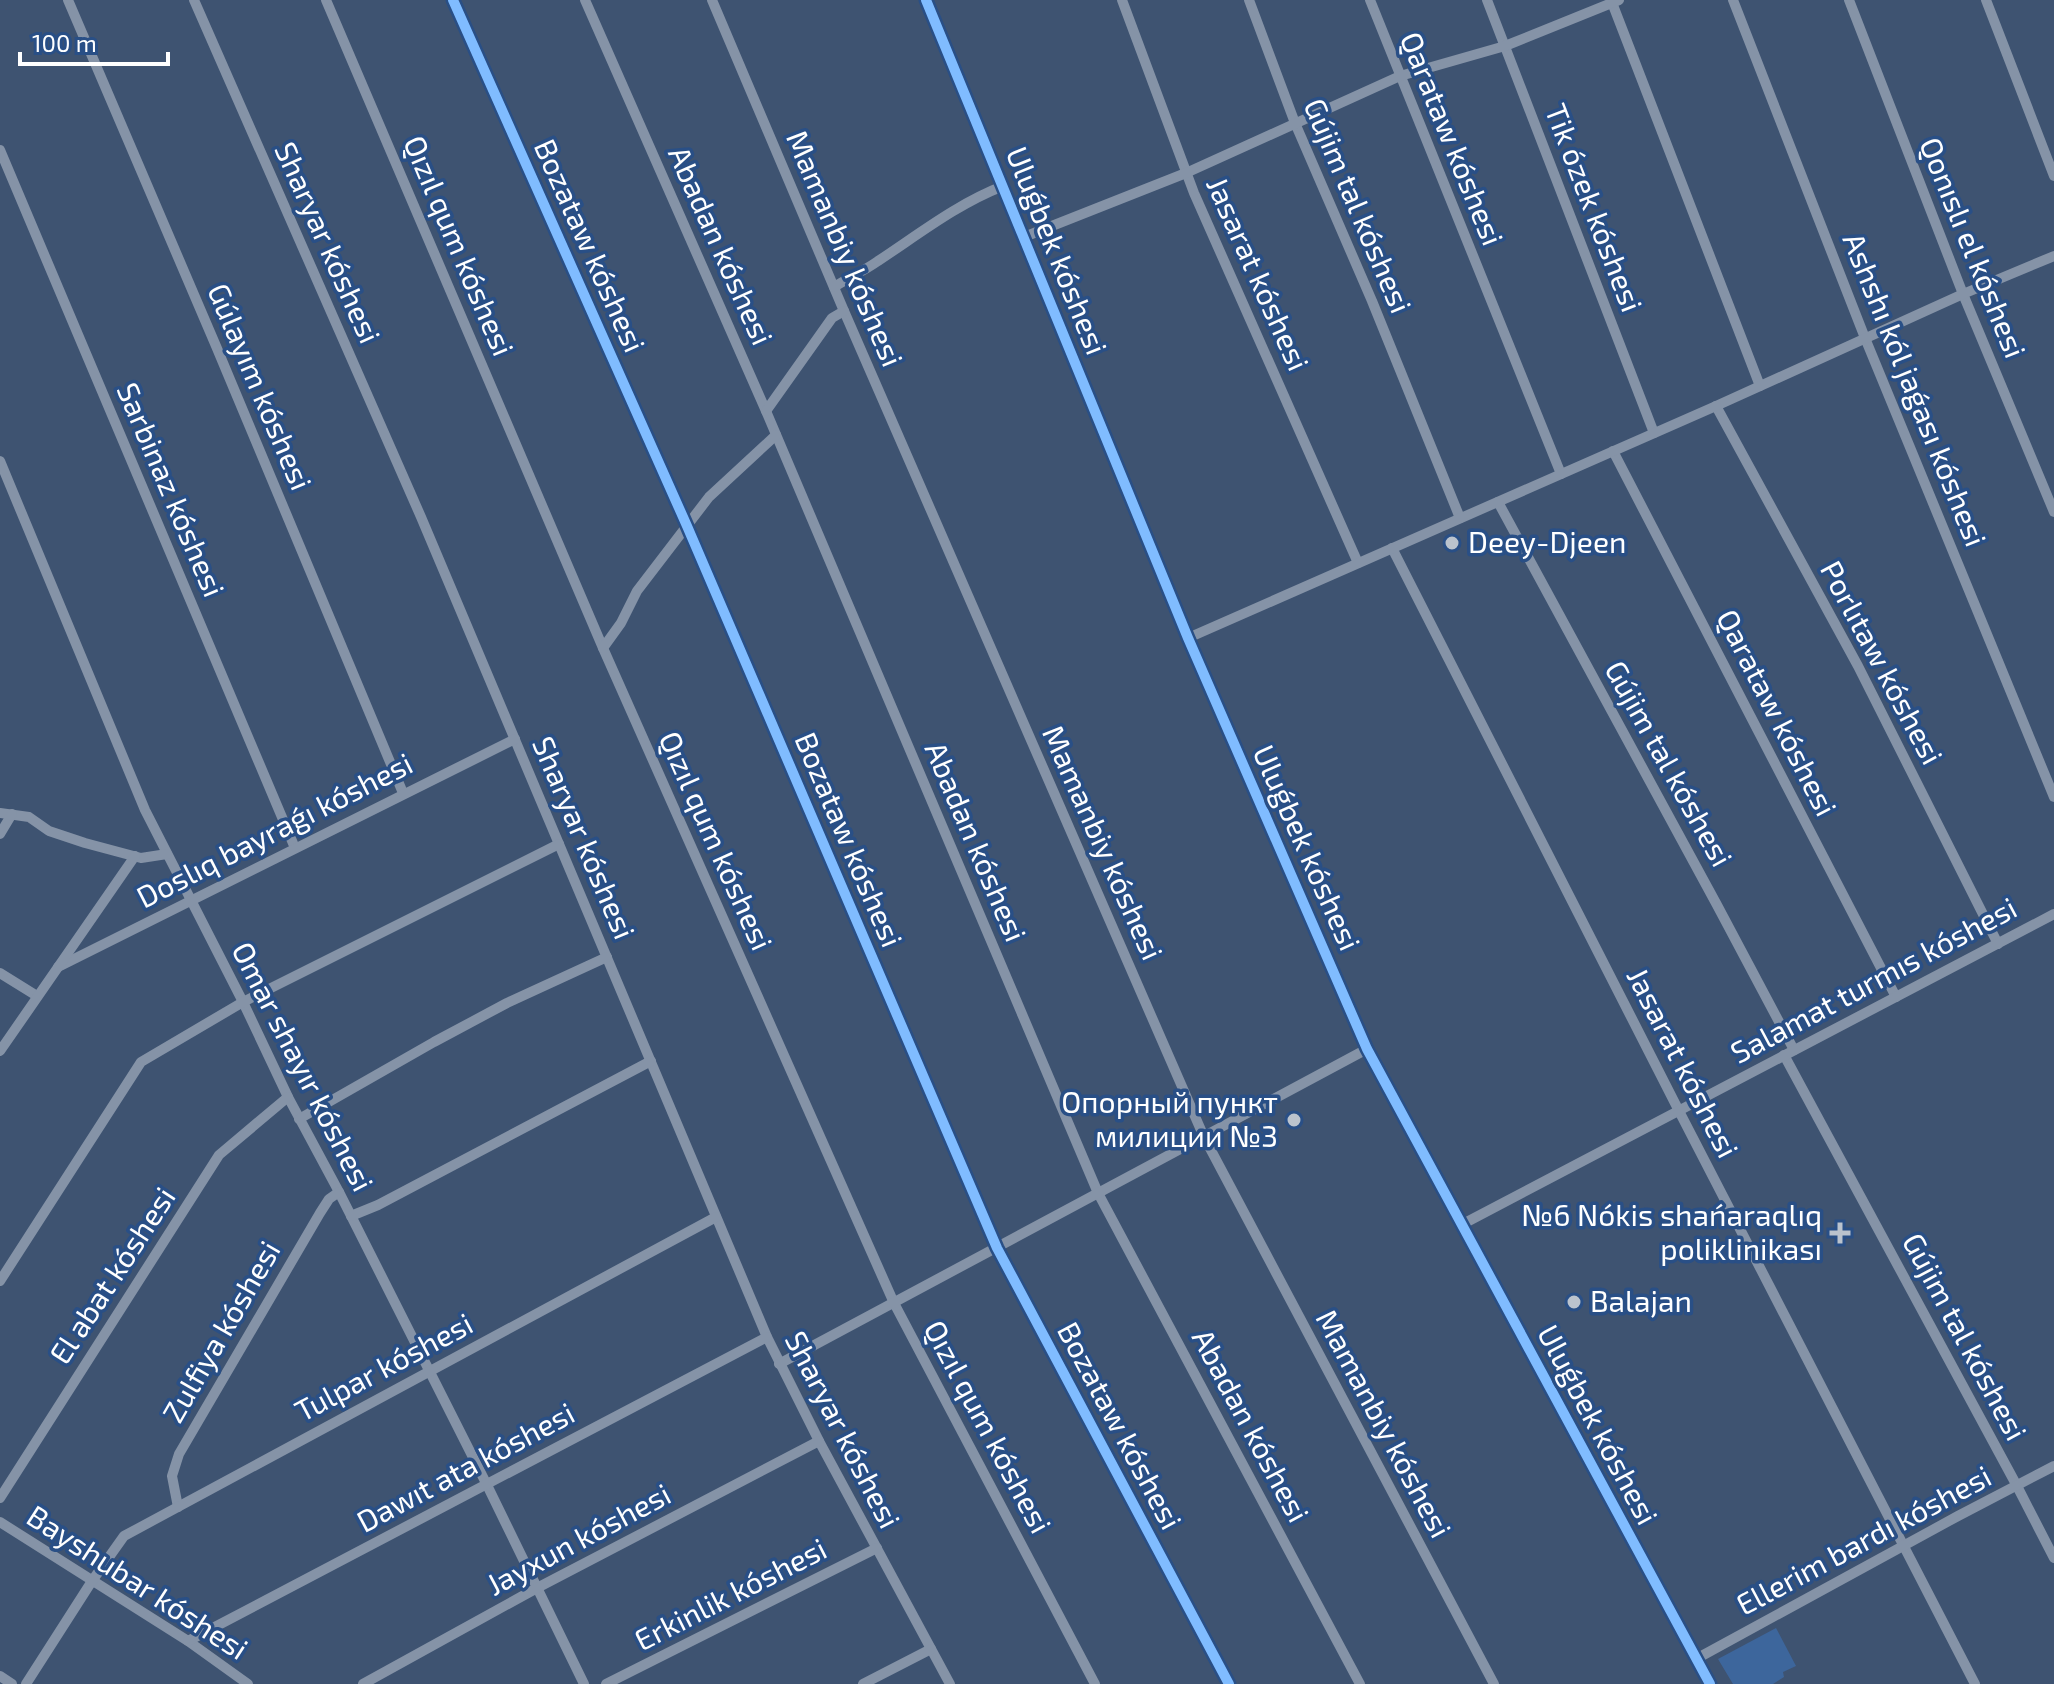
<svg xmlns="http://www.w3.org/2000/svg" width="2054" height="1684" font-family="'Exo 2',sans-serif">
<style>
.green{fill:#3d669c}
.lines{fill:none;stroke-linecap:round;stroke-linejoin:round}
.minor{stroke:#8593a7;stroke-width:10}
.tertiary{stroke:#8593a7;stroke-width:12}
.cycleway-casing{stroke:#294f86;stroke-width:15}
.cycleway{stroke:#80bcff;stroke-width:10}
.poi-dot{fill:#bbc3cd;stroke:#294f86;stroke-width:3}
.labels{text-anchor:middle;stroke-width:7;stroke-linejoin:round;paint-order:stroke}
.street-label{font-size:30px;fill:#fff;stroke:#294f86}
.poi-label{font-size:30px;fill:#fff;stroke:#294f86;text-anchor:start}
</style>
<rect width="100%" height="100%" fill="#3e5371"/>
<path class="green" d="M1776 1628 1796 1666 1783 1672 1784 1677 1773 1684H1733L1718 1659Z"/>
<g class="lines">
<g class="minor">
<path d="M68 0 216 346 403 793"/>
<path d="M194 0 421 517 767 1337 819 1441 950 1684"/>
<path d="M326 0 603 648 894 1303 1095 1684"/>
<path d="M453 0 687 526 997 1248 1229 1684"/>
<path d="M585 0 766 411 1098 1193 1360 1684"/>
<path d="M712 0 844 311 1204 1137 1494 1684"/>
<path d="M1122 0 1194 193 1358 563"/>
<path d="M1249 0 1295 123 1372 301 1460 518"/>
<path d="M1370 0 1561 474"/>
<path d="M1487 0 1654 433"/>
<path d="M1611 0 1760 386"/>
<path d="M1733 0 1865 338 2054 797"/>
<path d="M1849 0 1963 294 2054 512"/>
<path d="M1986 0 2054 176"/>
<path d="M0 150 295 848"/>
<path d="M1024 237 1186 173 1400 76 1505 46 1619 0"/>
<path d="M834 287C848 278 864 271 878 261 919 234 957 204 1003 186"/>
<path d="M1716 406 1858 666 1998 944"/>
<path d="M766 411 832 318 844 311"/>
<path d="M1613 451 1896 997"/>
<path d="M0 461 145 810 243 1002 288 1097 339 1192 487 1485 584 1684"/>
<path d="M1498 502 1717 905 1794 1050"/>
<path d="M1392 548 1679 1111 1975 1684"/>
<path d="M1188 638 1716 406 1963 294 2054 256"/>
<path d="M603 648 621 623 637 591 709 497 776 435"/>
<path d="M0 813 29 817 49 831 85 843 141 858 167 854"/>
<path d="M0 834 12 814"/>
<path d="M58 967 515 739"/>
<path d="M0 973 37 996"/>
<path d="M0 1051 135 856"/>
<path d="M1784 1055 2017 1486 2054 1558"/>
<path d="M299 1119 434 1042 507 1003 607 957"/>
<path d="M351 1216 378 1205 651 1061"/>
<path d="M1461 1225 2054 914"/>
<path d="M0 1281 141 1062 243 1002 559 844"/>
<path d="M779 1364 1367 1049"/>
<path d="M0 1498 219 1155 288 1097"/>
<path d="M178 1507 172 1476 179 1454 320 1213 329 1199 339 1192"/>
<path d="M0 1522 188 1641 248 1684"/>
<path d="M188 1641 767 1337"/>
<path d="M1696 1659 1958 1516 2054 1466"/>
<path d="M0 1676 12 1684"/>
<path d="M26 1684 92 1581 124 1536 716 1217"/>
<path d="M363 1684 537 1588 819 1441"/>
<path d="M606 1684 877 1548"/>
<path d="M863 1684 931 1649"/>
</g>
<path class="tertiary" d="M926 0 1188 638 1367 1049 1710 1684"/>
<g class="cycleway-casing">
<g id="cycleway">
<path d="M453 0 687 526 997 1248 1229 1684"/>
<path d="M926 0 1188 638 1367 1049 1710 1684"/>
</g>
</g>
<use href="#cycleway" class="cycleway"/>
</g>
<g class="poi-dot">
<circle cx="1452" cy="543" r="8"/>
<circle cx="1294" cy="1120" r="8"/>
<path d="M1836 1221h8v8h8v8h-8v8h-8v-8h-8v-8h8z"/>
<circle cx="1574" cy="1302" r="8"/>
</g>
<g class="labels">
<g class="street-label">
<text transform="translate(1451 139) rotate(68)" y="10">Qarataw kóshesi</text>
<text transform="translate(1357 206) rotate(67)" y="10">Gújim tal kóshesi</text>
<text transform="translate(1593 208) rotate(69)" y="10">Tik ózek kóshesi</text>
<text transform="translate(327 243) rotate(66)" y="10">Sharyar kóshesi</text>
<text transform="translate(458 246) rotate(67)" y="10">Qızıl qum kóshesi</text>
<text transform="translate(589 246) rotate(66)" y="10">Bozataw kóshesi</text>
<text transform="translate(720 246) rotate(66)" y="10">Abadan kóshesi</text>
<text transform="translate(1972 248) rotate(68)" y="10">Qonıslı el kóshesi</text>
<text transform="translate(844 249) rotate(67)" y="10">Mamanbiy kóshesi</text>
<text transform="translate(1056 251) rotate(68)" y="10">Uluǵbek kóshesi</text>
<text transform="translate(1257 274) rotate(66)" y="10">Jasarat kóshesi</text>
<text transform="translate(259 387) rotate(67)" y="10">Gúlayım kóshesi</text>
<text transform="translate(1914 390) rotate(68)" y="10">Ashshı kól jaǵası kóshesi</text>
<text transform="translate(170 490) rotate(67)" y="10">Sarbinaz kóshesi</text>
<text transform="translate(1881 663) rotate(62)" y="10">Porlıtaw kóshesi</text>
<text transform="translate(1776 713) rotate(63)" y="10">Qarataw kóshesi</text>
<text transform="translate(1668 764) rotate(61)" y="10">Gújim tal kóshesi</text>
<text transform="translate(275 831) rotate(-27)" y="10">Doslıq bayraǵı kóshesi</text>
<text transform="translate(583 838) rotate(67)" y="10">Sharyar kóshesi</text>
<text transform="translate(848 840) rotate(67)" y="10">Bozataw kóshesi</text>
<text transform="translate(715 841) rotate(66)" y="10">Qızıl qum kóshesi</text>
<text transform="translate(975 842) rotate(67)" y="10">Abadan kóshesi</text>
<text transform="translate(1102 843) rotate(66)" y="10">Mamanbiy kóshesi</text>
<text transform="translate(1306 848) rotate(66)" y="10">Uluǵbek kóshesi</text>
<text transform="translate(1874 981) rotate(-28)" y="10">Salamat turmıs kóshesi</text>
<text transform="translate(1682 1063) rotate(63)" y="10">Jasarat kóshesi</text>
<text transform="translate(302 1067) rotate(63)" y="10">Omar shayır kóshesi</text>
<text transform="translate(113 1276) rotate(-57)" y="10">El abat kóshesi</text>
<text transform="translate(222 1332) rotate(-60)" y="10">Zulfiya kóshesi</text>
<text transform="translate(1964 1337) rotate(62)" y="10">Gújim tal kóshesi</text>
<text transform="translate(384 1368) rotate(-28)" y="10">Tulpar kóshesi</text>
<text transform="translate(1383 1424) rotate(62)" y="10">Mamanbiy kóshesi</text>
<text transform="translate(1597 1425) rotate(62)" y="10">Uluǵbek kóshesi</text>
<text transform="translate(1119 1426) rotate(62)" y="10">Bozataw kóshesi</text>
<text transform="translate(1250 1426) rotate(62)" y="10">Abadan kóshesi</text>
<text transform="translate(987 1427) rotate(62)" y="10">Qızıl qum kóshesi</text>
<text transform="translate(842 1430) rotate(63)" y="10">Sharyar kóshesi</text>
<text transform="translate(466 1468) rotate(-28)" y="10">Dawıt ata kóshesi</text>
<text transform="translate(579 1540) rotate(-28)" y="10">Jayxun kóshesi</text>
<text transform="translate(1864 1541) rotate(-28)" y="10">Ellerim bardı kóshesi</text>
<text transform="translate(137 1583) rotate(33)" y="10">Bayshubar kóshesi</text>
<text transform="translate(731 1595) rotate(-27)" y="10">Erkinlik kóshesi</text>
</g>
<g class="poi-label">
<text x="1468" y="553">Deey-Djeen</text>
<text x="1278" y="1113" text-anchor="end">Опорный пункт<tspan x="1278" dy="34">милиции №3</tspan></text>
<text x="1822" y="1226" text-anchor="end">№6 Nókis shańaraqlıq<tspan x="1822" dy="34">poliklinikası</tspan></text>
<text x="1590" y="1312">Balajan</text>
</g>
</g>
<path d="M20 52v12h148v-12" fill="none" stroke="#ffffff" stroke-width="4"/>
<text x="32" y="52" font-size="24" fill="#ffffff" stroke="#294f86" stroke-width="6" paint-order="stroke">100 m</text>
</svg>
